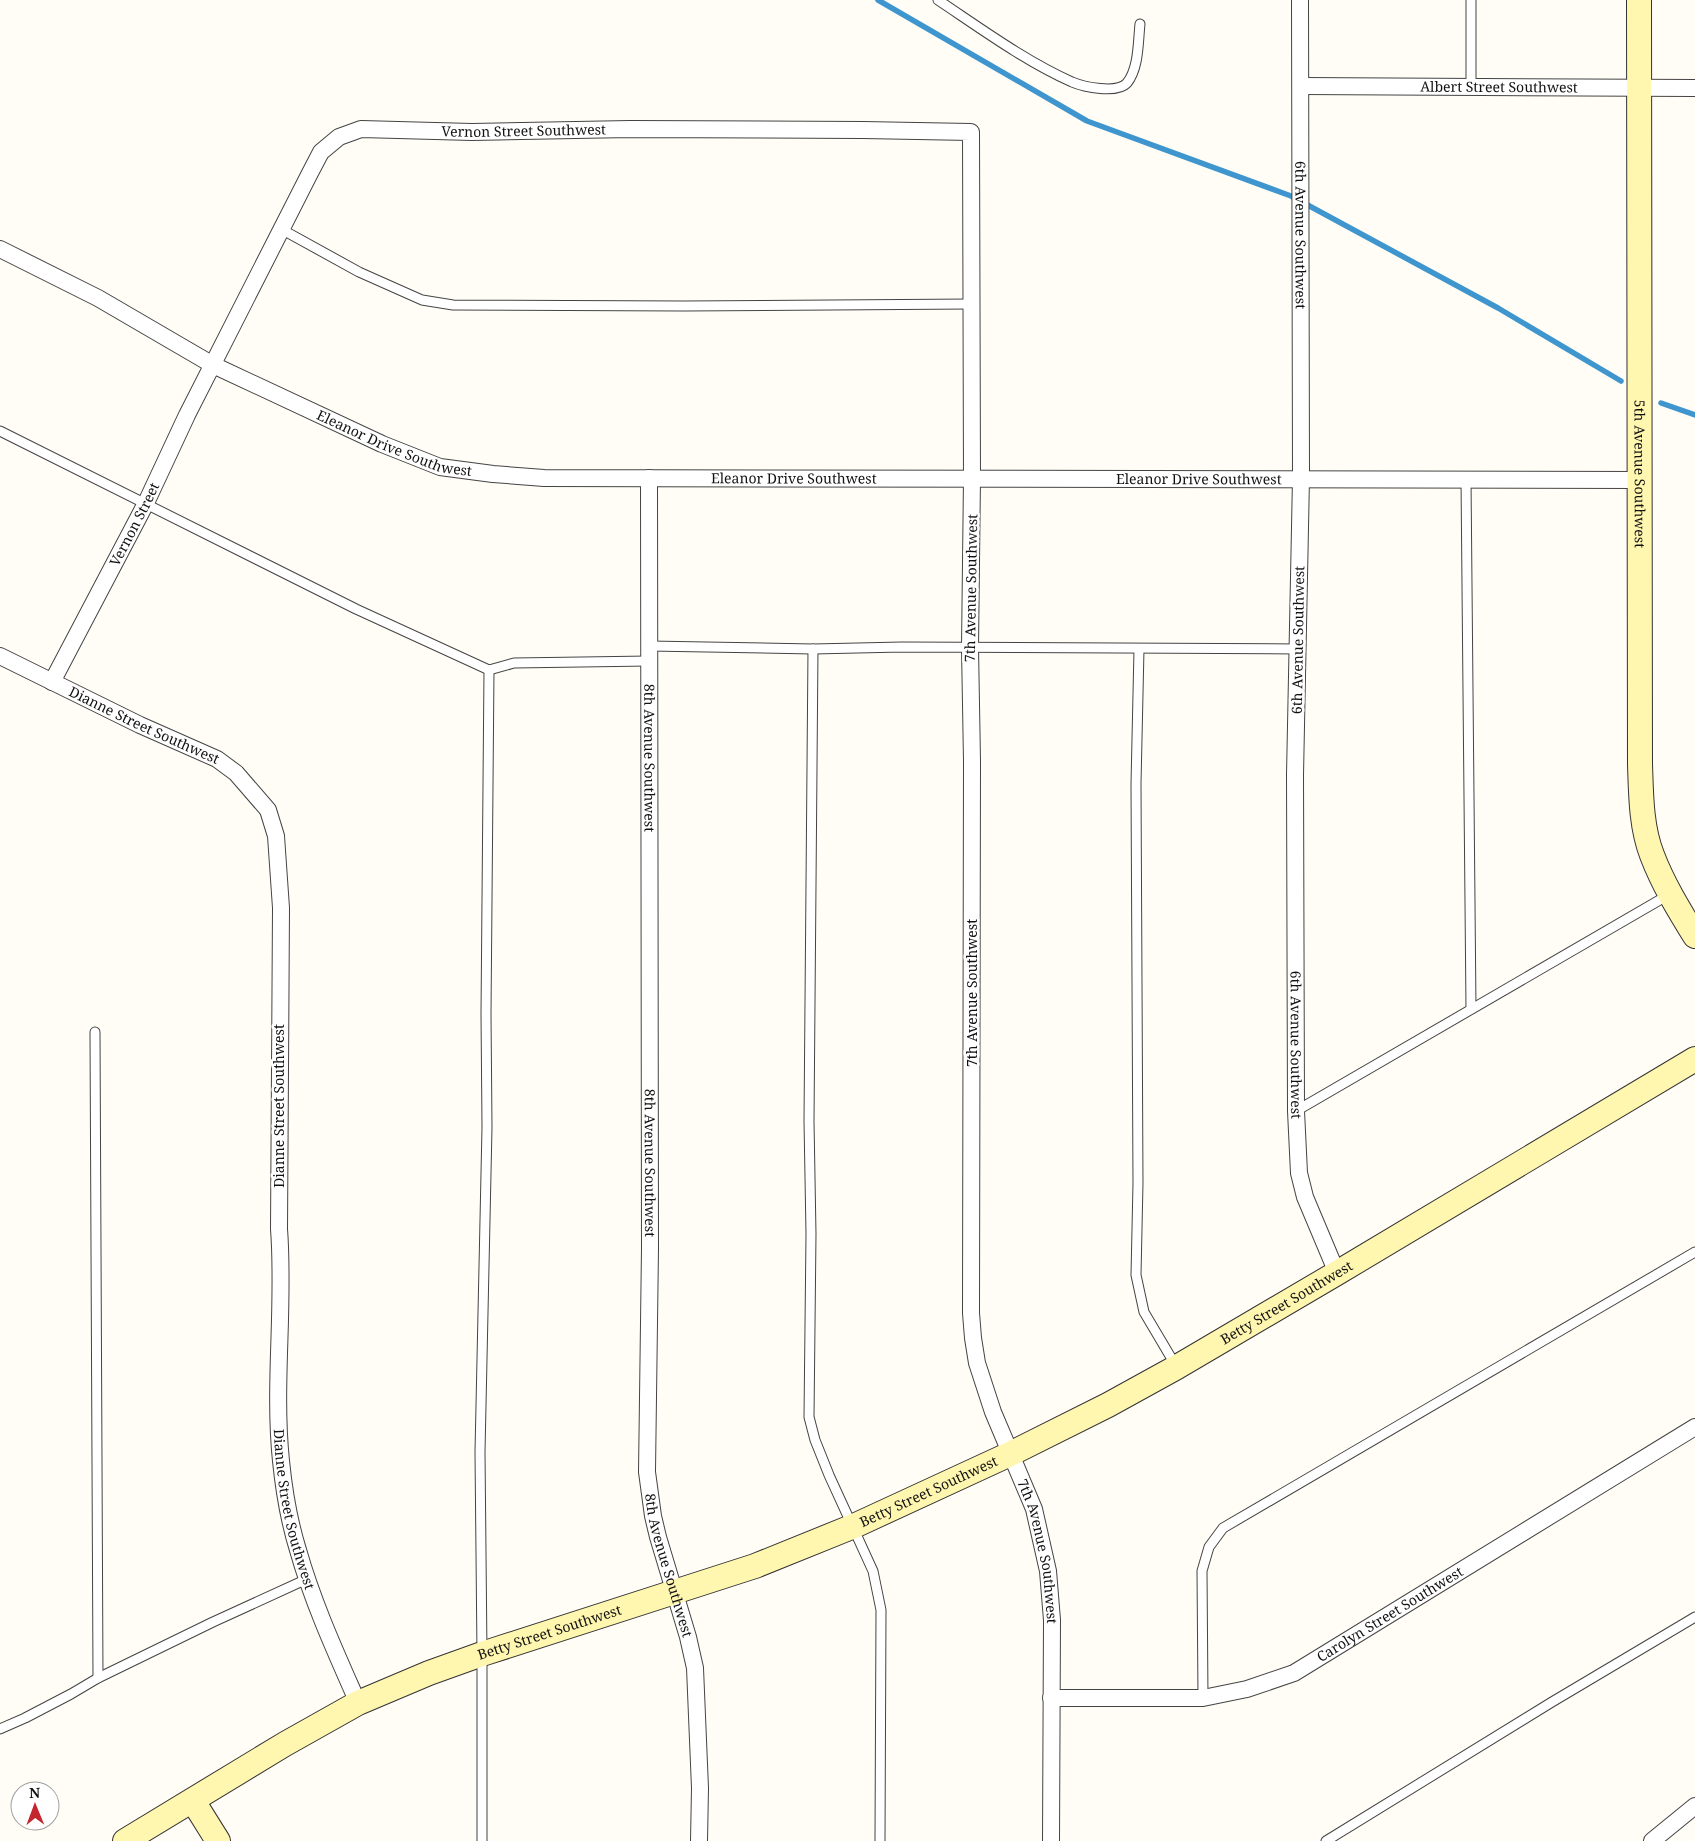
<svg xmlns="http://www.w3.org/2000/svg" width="1695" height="1841" font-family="'Noto Serif',serif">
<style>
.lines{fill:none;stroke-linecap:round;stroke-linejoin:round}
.stream{stroke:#3f96cf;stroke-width:5.5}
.lane-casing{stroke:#444;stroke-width:11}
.street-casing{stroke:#444;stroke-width:18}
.secondary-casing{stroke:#333;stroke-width:26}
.lane{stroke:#fff;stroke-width:9}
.street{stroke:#fff;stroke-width:16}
.secondary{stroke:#fff6b0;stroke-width:24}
.labels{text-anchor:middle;stroke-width:5;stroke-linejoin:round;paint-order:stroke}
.street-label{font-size:14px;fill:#111;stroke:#fff}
</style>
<rect width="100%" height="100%" fill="#fffdf5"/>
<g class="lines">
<g class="stream">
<path d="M878 0 1087 121 1291 196 1498 308 1621 381"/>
<path d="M1661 403 1695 415"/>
</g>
<g class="lane-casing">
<g id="lane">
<path d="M938 0C980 28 1025 61 1072 82 1084 87 1117 94 1127 83 1139 68 1138 42 1140 24"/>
<path d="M1471 0V86"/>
<path d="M281 229 359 272 422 300 453 305 684 306 971 304"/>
<path d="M0 431 356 609 489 670 514 663 649 661"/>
<path d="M1466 479 1471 1009"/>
<path d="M649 646 813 649 902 647 1298 649"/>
<path d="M813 649 809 1121 811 1234 809 1417 815 1440 829 1475 873 1571 881 1610 880 1841"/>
<path d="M1139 649 1136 784 1138 1183 1136 1275 1144 1312 1176 1366"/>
<path d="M95 1032 98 1678"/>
<path d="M1296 1111 1670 894"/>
<path d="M1203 1698 1202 1571 1209 1547 1223 1528 1695 1252"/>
<path d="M0 1729 25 1718 71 1694 98 1678 213 1622 307 1579"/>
<path d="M482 1841V1654L480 1452 487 1127 486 1014 489 670"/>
<path d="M1326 1841 1552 1702 1695 1617"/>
</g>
</g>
<g class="street-casing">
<g id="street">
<path id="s1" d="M1300 0 1301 478 1295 775 1296 1111 1299 1173 1305 1197 1337 1273"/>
<path id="s2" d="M1301 86 1695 88"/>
<path id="s3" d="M0 249 98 298 213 365 382 444 440 467 493 474 544 478 1641 480"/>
<path id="s4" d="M649 478 650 1248 647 1472 653 1516 658 1537 688 1637 695 1668 700 1788 699 1841"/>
<path id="s5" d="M0 656 140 725 217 759 236 773 268 810 276 836 281 908 279 1229C285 1306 273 1384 281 1461 284 1491 289 1521 298 1550 313 1603 336 1653 358 1703"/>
<path id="s6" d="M52 682 145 505 187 415 310 173 321 152 339 137 361 129 472 132 630 129 863 130 971 132 972 478 970 648 972 761 971 1313 973 1338 977 1363 993 1412 1034 1509 1048 1571 1052 1620 1051 1841"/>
<path id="s7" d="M1051 1698H1203L1247 1689 1294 1673 1695 1427"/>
<path d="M1652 1841 1695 1806"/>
</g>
</g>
<g class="secondary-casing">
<g id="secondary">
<path id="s8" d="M1639 0 1640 764C1641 794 1641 827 1652 855 1663 884 1679 910 1695 936"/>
<path d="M193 1801 218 1841"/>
<path id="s9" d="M125 1841 285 1744 358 1703 429 1673 482 1654 755 1566 854 1526 1010 1454 1108 1405 1177 1367 1337 1273 1695 1059"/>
</g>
</g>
<use href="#lane" class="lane"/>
<use href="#street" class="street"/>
<use href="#secondary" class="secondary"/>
</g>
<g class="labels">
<g class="street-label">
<text dy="5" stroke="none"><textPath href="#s2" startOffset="198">Albert Street Southwest</textPath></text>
<text dy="5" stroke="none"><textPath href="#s6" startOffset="804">Vernon Street Southwest</textPath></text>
<text dy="5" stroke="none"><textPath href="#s1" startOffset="235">6th Avenue Southwest</textPath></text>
<text dy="5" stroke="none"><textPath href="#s3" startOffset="441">Eleanor Drive Southwest</textPath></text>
<text dy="5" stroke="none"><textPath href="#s8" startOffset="474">5th Avenue Southwest</textPath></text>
<text dy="5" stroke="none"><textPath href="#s3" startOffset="846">Eleanor Drive Southwest</textPath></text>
<text dy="5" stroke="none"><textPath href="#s3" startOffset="1251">Eleanor Drive Southwest</textPath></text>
<text dy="5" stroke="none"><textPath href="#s6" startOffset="178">Vernon Street</textPath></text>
<text transform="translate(971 588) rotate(-89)" y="5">7th Avenue Southwest</text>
<text transform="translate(1298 640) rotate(-89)" y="5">6th Avenue Southwest</text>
<text dy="5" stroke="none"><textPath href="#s5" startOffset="160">Dianne Street Southwest</textPath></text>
<text dy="5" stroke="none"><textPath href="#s4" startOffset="280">8th Avenue Southwest</textPath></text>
<text transform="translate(972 993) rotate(-90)" y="5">7th Avenue Southwest</text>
<text dy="5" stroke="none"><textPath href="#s1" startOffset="1045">6th Avenue Southwest</textPath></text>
<text transform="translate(279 1106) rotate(-90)" y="5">Dianne Street Southwest</text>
<text dy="5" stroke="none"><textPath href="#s4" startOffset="685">8th Avenue Southwest</textPath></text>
<text dy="5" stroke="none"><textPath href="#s9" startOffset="1285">Betty Street Southwest</textPath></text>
<text dy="5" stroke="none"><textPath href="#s9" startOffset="880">Betty Street Southwest</textPath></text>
<text dy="5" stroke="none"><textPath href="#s5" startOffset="1015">Dianne Street Southwest</textPath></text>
<text dy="5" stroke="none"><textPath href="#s6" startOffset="2682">7th Avenue Southwest</textPath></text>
<text dy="5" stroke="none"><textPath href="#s4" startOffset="1090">8th Avenue Southwest</textPath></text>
<text dy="5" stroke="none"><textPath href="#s7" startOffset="359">Carolyn Street Southwest</textPath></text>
<text dy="5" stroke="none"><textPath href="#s9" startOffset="475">Betty Street Southwest</textPath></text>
</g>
</g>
<g transform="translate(35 1806) rotate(359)"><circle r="24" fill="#ffffff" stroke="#a0a0a0"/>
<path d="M0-4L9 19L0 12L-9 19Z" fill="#c4262e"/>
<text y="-8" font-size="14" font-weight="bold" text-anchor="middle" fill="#111111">N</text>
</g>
</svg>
